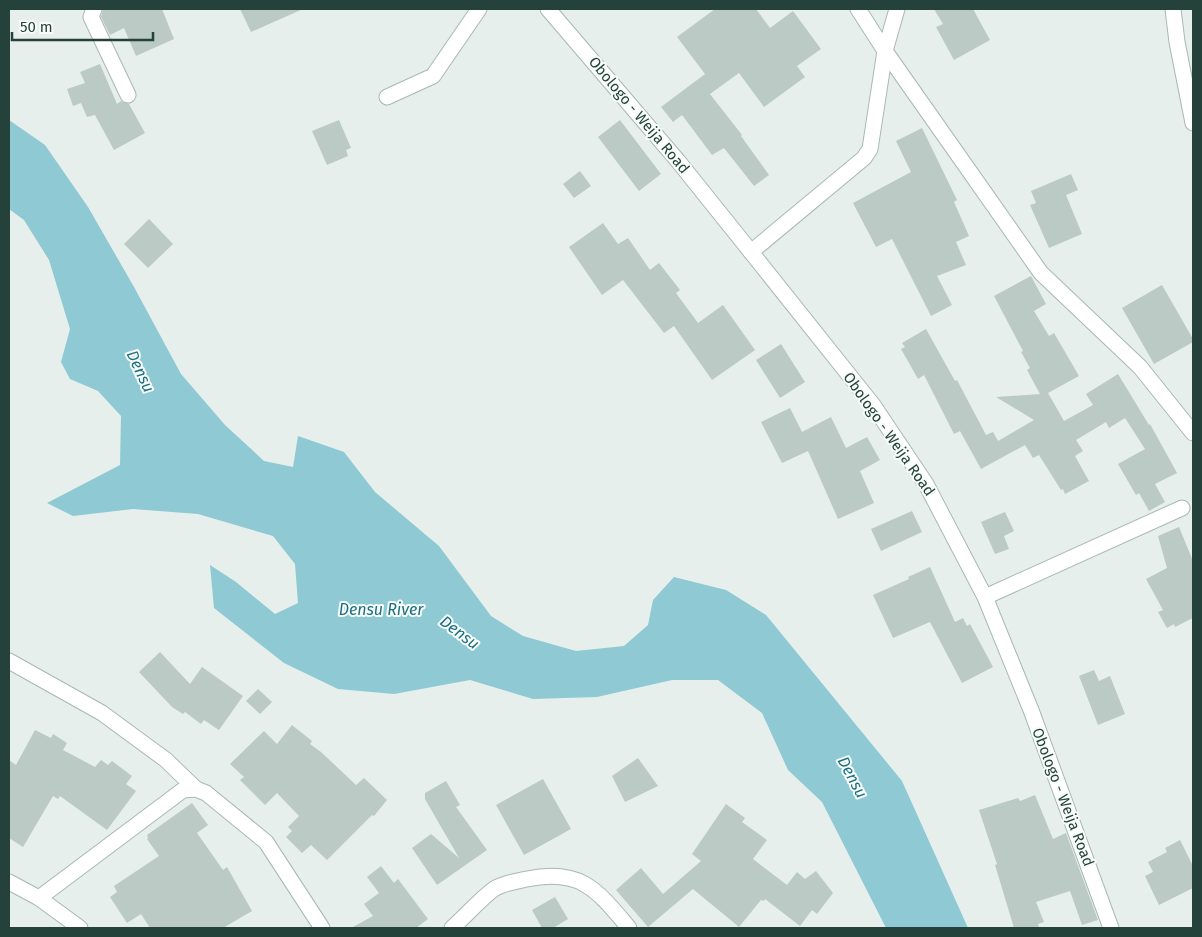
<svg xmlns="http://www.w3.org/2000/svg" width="1202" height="937" font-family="'Fira Sans',sans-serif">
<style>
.water{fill:#8ec9d4}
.building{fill:#bbcac4}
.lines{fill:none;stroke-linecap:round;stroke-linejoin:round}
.minor-casing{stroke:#a8b8b2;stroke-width:17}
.tertiary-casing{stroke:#a8b8b2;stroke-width:17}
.minor{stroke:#fff;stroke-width:15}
.tertiary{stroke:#fff;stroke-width:15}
.labels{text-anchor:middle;stroke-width:4;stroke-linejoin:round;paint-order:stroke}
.street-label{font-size:15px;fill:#24423a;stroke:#f7fbf9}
.water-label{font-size:16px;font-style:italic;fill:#1c6f80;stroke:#f7fbf9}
</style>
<rect width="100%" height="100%" fill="#e6efeb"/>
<path class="water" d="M9 120 45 145 88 207 134 287 181 374 225 425 264 461 293 467 298 436 344 452 375 492 439 546 491 616 523 636 576 651 624 646 648 625 653 600 674 577 726 590 766 615 902 781 968 928H886L822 802 788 770 762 713 718 680H672L597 697 533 699 470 680 394 694 338 689 284 663 214 608 210 565 236 582 275 614 298 603 295 564 273 536 198 514 133 509 73 516 47 503 120 465 121 416 98 391 70 379 61 362 70 329 49 260 24 220 9 209Z"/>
<g class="building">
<path d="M103 9H162L174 39 136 56 124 28 110 35 101 17Z"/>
<path d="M240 9H303L251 32Z"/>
<path d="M715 9H756L770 28 793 11 821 49 797 66 805 77 764 107 739 73 710 94 742 135 741 136 769 175 754 186 724 148 712 155 682 115 673 122 661 107 705 74 677 37Z"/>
<path d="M934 9H973L990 40 954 60 936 27 943 24Z"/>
<path d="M100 64 117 104 121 101 129 104 145 133 114 150 95 115 87 117 81 103 73 106 67 89 85 83 80 72Z"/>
<path d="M339 120 351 148 346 150 348 156 327 165 312 131Z"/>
<path d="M620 120 661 174 639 191 598 137Z"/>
<path d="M922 128 957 200 954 202 969 236 956 242 966 265 937 276 952 305 931 316 892 239 876 247 853 203 911 172 896 141Z"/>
<path d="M580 171 591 186 574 198 563 184Z"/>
<path d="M1071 174 1078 190 1066 195 1082 234 1049 248 1030 205 1036 203 1031 191Z"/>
<path d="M149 219 173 244 148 268 124 244Z"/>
<path d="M603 223 618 244 628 238 650 270 659 263 680 290 676 293 698 323 723 305 755 350 712 380 674 326 664 333 623 280 602 295 569 247Z"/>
<path d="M1031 276 1046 304 1034 311 1049 336 1054 333 1079 376 1048 393 1064 421 1093 405 1086 394 1118 374 1149 425 1150 424 1177 473 1155 484 1165 502 1149 511 1139 493 1136 495 1118 464 1145 449 1125 418 1109 428 1106 422 1076 440 1083 451 1075 456 1089 481 1065 494 1063 489 1061 490 1039 455 1033 458 1025 445 981 469 960 431 954 434 924 375 918 379 901 349 905 347 902 343 926 329 955 381 957 380 986 435 993 432 998 441 1034 420 996 397 1040 394 1027 370 1030 368 1021 352 1023 351 994 296Z"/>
<path d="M1162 285 1193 339V342L1154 364 1122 308Z"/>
<path d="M781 344 805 382 780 398 756 360Z"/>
<path d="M790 408 802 432 831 417 846 448 867 437 880 460 860 471 874 503 838 519 808 451 782 463 761 422Z"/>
<path d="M912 511 922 532 881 551 871 529Z"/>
<path d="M1005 512 1014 531 1004 536 1009 549 995 554 981 522Z"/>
<path d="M1179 527 1193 561V618L1175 627 1174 624 1167 628 1158 612 1163 610 1146 579 1167 568 1158 536Z"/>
<path d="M930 567 955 622 963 618 967 626 970 624 993 667 962 683 930 622 893 638 873 595 909 579 908 577Z"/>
<path d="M160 652 190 684 202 667 243 696 219 730 204 720 201 724 185 712 183 714 172 707 139 672Z"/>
<path d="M1094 670 1099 681 1110 676 1125 714 1098 725 1079 676Z"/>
<path d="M258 689 272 702 260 714 246 701Z"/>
<path d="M292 725 312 741 310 744 321 752 356 785 364 778 387 800 374 816 372 815 327 860 311 845 302 853 286 837 292 831 288 827 299 816 277 793 265 805 240 780 244 777 230 764 264 731 277 744Z"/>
<path d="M35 730 51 738 53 734 67 743 63 750 95 767 101 760 108 765 112 761 132 776 126 784 136 791 107 830 60 796 58 799 53 796 23 847 9 838V760L16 765Z"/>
<path d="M638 758 658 786 625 802 612 776Z"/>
<path d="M543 779 571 829 524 855 496 805Z"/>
<path d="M446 781 460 805 456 807 487 850 437 885 412 848 431 834 459 858 425 799V793Z"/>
<path d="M1035 795 1053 839 1066 833 1098 920 1082 925 1070 891 1036 902 1044 922 1038 924 1039 928H1014L995 865 997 864 979 810 1018 798 1020 801Z"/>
<path d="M192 803 208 825 197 833 223 870 227 867 252 911 223 928H150L141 914 127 923 110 897 117 892 114 886 159 856 147 839 148 838 147 835Z"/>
<path d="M726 804 745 818 742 822 767 840 753 859 787 885 797 872 805 879 816 871 833 893 817 914 812 910 800 926 765 899 764 901 761 900 739 927 693 889 648 927 616 890 641 868 663 894 701 861 692 854Z"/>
<path d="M1180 840 1193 866V888L1159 905 1145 876 1153 872 1148 862 1167 852 1165 848Z"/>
<path d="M381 866 394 883 398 879 428 919 416 928H351L373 916 364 904 379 893 367 877Z"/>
<path d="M555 897 568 919 553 928H542L532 910Z"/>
</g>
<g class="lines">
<g class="minor-casing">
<g id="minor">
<path d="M94 9 91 17 128 95"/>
<path d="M858 9 885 51 1041 273 1140 367 1193 433"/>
<path d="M1173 9 1177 42 1193 123"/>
<path d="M387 97 433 76 479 9"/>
<path d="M751 252 864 158 870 149 885 51 897 9"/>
<path d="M985 597 1182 508"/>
<path d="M9 661 102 713 166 760 196 789"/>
<path d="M9 882 39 898 80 928"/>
<path d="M39 898 183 790 196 789 206 793 266 842 322 928"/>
<path d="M452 928C466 916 479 900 494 889 503 883 517 881 527 879 581 868 597 890 629 928"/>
</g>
</g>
<g class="tertiary-casing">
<path id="tertiary" d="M548 9 678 161 751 252 873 405 926 484 985 597 1031 710 1111 928"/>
</g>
<use href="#minor" class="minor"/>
<use href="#tertiary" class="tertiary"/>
</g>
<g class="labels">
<g class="street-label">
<text transform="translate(639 115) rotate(50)" y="5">Obologo - Weija Road</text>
<text transform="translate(889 434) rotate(55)" y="5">Obologo - Weija Road</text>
<text transform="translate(1063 797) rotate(69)" y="5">Obologo - Weija Road</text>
</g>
<g class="water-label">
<text transform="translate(141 371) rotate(65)" y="6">Densu</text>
<text x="381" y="615">Densu River</text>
<text transform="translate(460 632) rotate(37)" y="6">Densu</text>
<text transform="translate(853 777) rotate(62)" y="6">Densu</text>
</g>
</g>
<rect width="1202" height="937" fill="none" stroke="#24423a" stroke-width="20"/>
<path d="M12 32v8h141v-8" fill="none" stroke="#24423a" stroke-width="2.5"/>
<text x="20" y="32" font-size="15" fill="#24423a" stroke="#f7fbf9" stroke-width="4" paint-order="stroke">50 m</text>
</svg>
